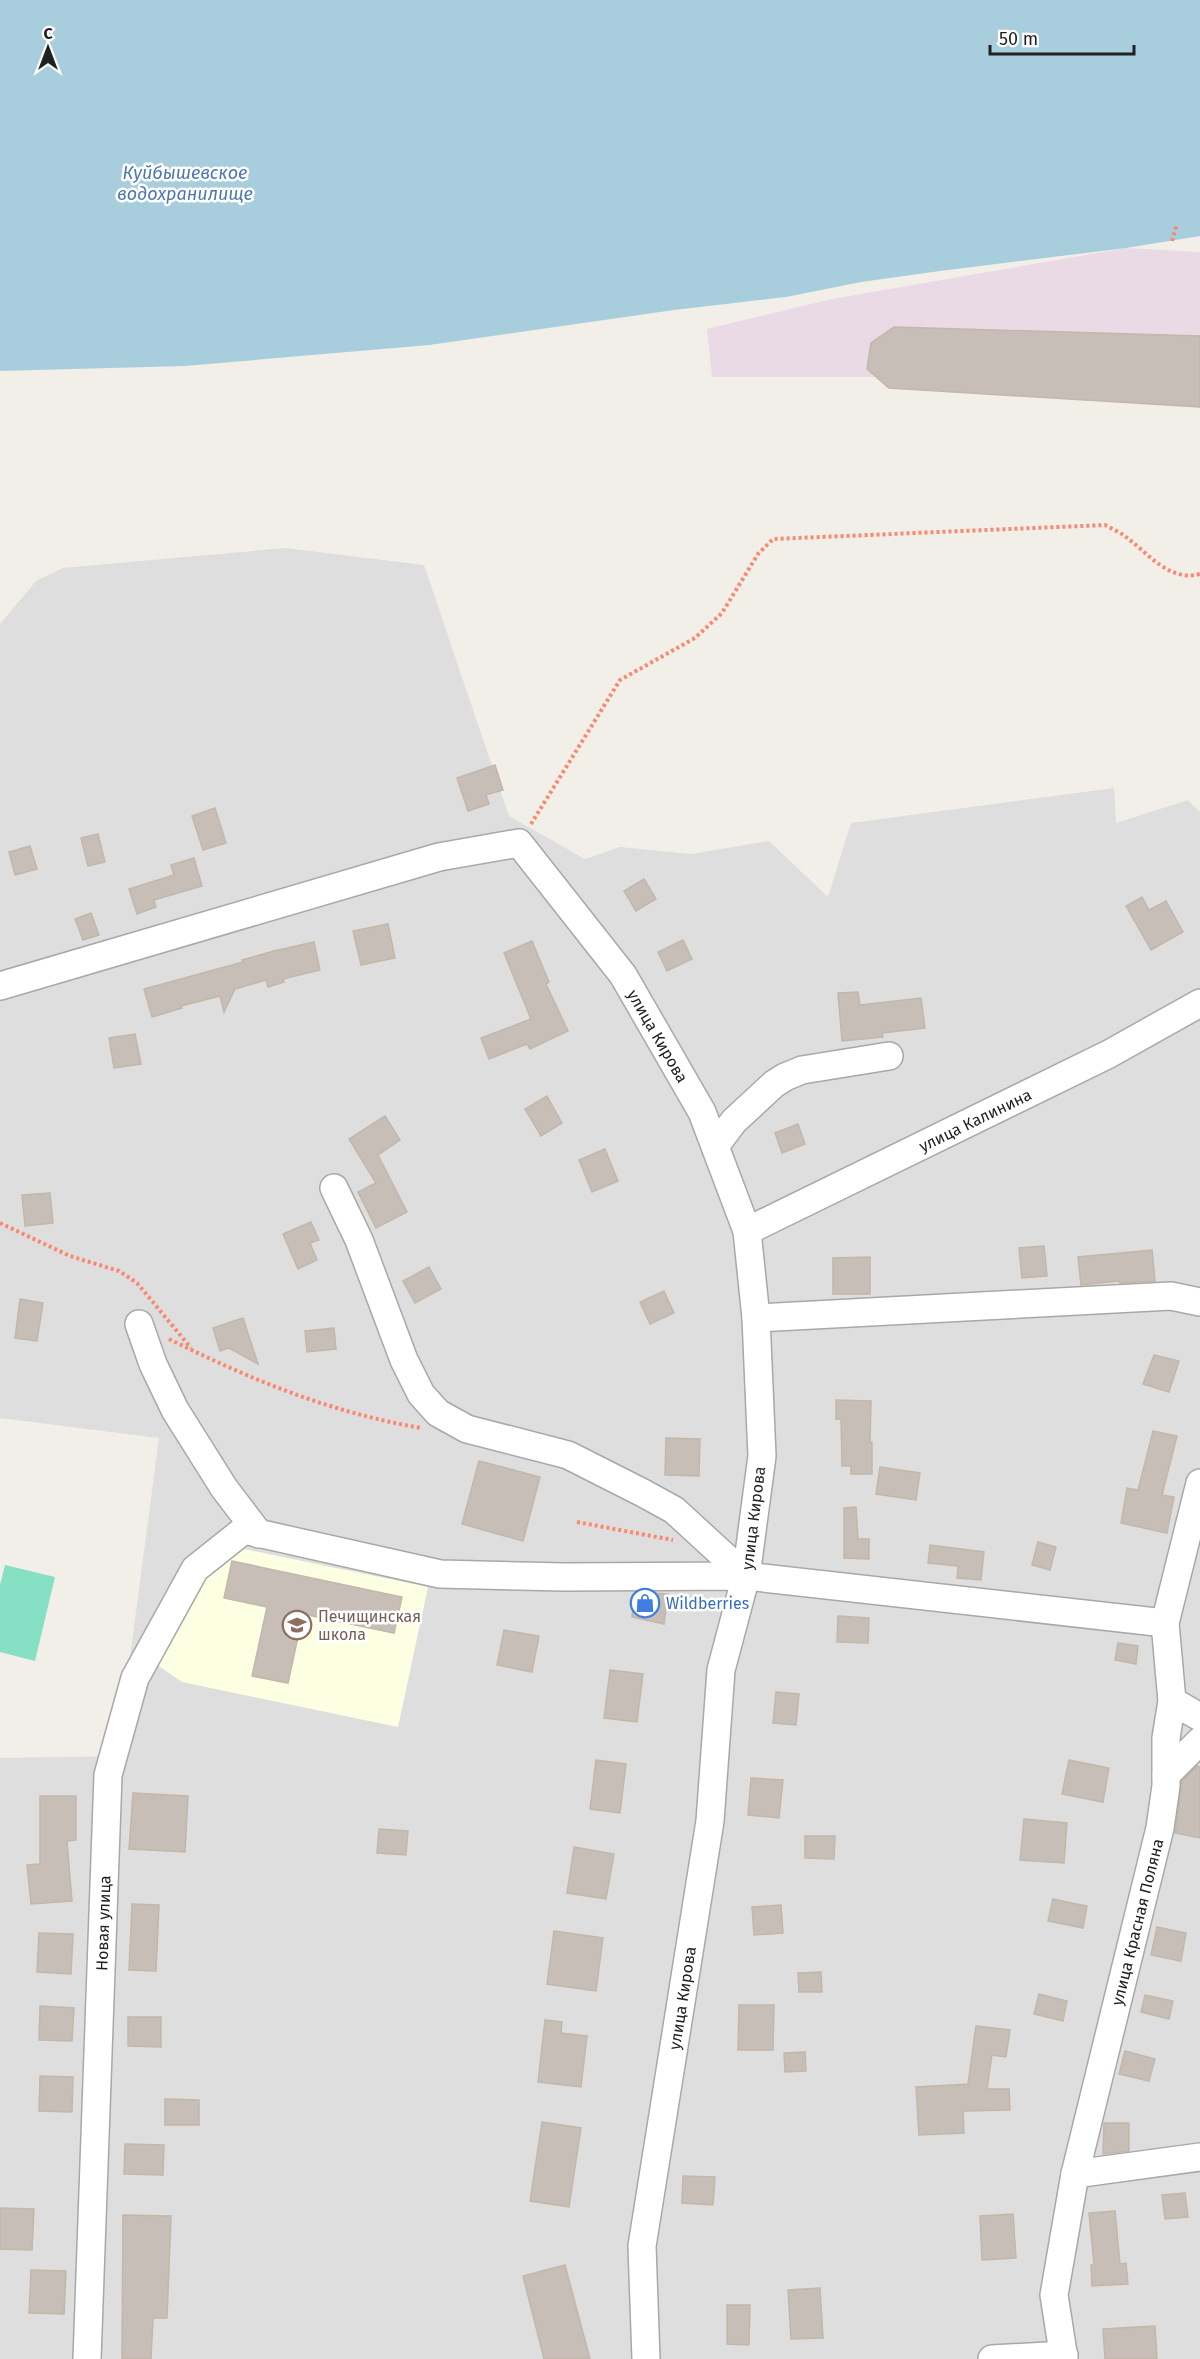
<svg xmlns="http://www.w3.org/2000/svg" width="1200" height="2359" font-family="'Fira Sans',sans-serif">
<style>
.residential{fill:#dfdede}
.industrial{fill:#eadae6}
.education{fill:#fdffe3}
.pitch{fill:#86e0c4}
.water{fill:#a8cede}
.building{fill:#c6beb7;stroke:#c3b7aa;stroke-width:1.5}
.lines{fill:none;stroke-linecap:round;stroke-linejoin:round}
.minor-casing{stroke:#a8a8a8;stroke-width:30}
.path{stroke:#fa8870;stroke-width:4;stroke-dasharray:3 3;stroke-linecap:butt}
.minor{stroke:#fff;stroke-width:27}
.labels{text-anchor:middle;stroke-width:5;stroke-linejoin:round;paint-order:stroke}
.street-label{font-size:16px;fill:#212121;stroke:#fff}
.shop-label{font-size:16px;fill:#366cbe;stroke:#fff;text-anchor:start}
.education-label{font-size:16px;fill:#785e54;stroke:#fff;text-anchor:start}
.water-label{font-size:18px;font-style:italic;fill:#4c77b2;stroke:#fff}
</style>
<rect width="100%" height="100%" fill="#f1efe8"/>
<path class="residential" d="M286 548 424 565 509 816 585 859 620 847 691 854 769 841 828 897 851 823 1114 788 1116 823 1188 800 1200 812V2359H0V1758L117 1756 159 1438 0 1418V624L36 581 63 568Z"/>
<path class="industrial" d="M1126 248 1200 252V399L887 377H712L707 329 832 299Z"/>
<path class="education" d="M244 1549 428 1587 398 1727 182 1682 153 1662 200 1582 222 1558Z"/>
<path class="pitch" d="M5 1565 55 1577 35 1661 0 1652V1585Z"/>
<path class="water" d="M0 0H1200V236L1126 248 940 271 861 282 786 297 674 310 429 345 185 366 0 371Z"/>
<g class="building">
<path d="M894 327 1200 336V407L889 388 867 369 871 343Z"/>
<path d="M495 765 503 790 486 795 489 804 468 811 457 778Z"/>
<path d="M215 808 226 843 203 850 192 816Z"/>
<path d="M98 834 105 862 88 866 81 838Z"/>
<path d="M30 846 37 869 15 875 9 852Z"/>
<path d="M194 858 202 886 154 900 156 907 137 914 129 889 174 875 171 865Z"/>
<path d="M644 879 656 899 636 911 624 891Z"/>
<path d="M1142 897 1149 910 1166 901 1183 932 1151 950 1126 906Z"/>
<path d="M91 913 99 935 83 940 75 919Z"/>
<path d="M388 924 395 958 361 965 353 931Z"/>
<path d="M683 940 692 959 667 971 658 952Z"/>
<path d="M532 941 549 982 546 984 568 1031 530 1049 527 1044 489 1059 481 1038 531 1019 504 953Z"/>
<path d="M314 942 320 970 283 979 284 982 268 987 266 980 235 989 224 1012 220 996 181 1006 182 1008 152 1017 144 989 243 962 242 960 274 951Z"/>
<path d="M858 992 860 1005 921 998 925 1028 882 1033 883 1037 842 1041 838 993Z"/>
<path d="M135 1034 141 1064 114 1068 109 1038Z"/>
<path d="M547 1096 562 1123 541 1136 525 1109Z"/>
<path d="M385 1116 400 1140 378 1155 407 1212 376 1228 358 1192 376 1183 349 1139Z"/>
<path d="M798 1124 805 1144 782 1153 775 1133Z"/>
<path d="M605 1149 618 1181 592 1192 579 1160Z"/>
<path d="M50 1193 53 1223 25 1226 22 1195Z"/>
<path d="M311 1222 319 1240 310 1243 317 1260 298 1269 283 1234Z"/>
<path d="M1044 1246 1047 1276 1022 1278 1019 1248Z"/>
<path d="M1152 1250 1155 1281 1120 1283 1119 1281 1081 1285 1078 1257Z"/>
<path d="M870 1257V1294H833V1258Z"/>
<path d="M429 1267 441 1289 415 1303 403 1281Z"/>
<path d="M664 1291 674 1313 650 1324 640 1302Z"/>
<path d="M20 1299 43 1303 37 1341 15 1338Z"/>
<path d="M243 1318 258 1364 229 1348 220 1351 213 1328Z"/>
<path d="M334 1328 336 1349 307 1352 305 1331Z"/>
<path d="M1154 1355 1179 1361 1169 1392 1143 1384Z"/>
<path d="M836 1400 871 1401 870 1442H872V1474H851V1466H842L841 1419H836Z"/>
<path d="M1153 1431 1177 1436 1162 1495 1174 1497 1167 1533 1121 1523 1127 1488 1138 1490Z"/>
<path d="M666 1438 700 1439 699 1476 665 1475Z"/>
<path d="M479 1461 540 1477 523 1541 462 1524Z"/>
<path d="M880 1467 920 1473 916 1500 876 1494Z"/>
<path d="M856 1507 858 1539H869V1559L844 1558V1508Z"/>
<path d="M1038 1542 1056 1547 1050 1570 1032 1565Z"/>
<path d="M930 1545 984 1552 981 1580 957 1578 958 1566 928 1563Z"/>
<path d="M232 1561 402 1597 394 1633 303 1614 288 1683 252 1676 267 1607 224 1598Z"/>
<path d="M635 1592 668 1594 664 1624 632 1617Z"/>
<path d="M838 1616 869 1618 868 1643 837 1642Z"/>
<path d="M504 1630 539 1636 532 1672 497 1665Z"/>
<path d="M1118 1643 1138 1646 1136 1664 1115 1660Z"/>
<path d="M610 1670 643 1674 637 1722 604 1718Z"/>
<path d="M776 1692 799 1694 796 1725 773 1723Z"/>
<path d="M596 1760 626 1764 620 1813 590 1809Z"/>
<path d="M1069 1760 1109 1768 1103 1802 1062 1794Z"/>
<path d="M1197 1766 1200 1767V1838L1175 1833 1182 1781Z"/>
<path d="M751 1778 783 1780 779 1818 748 1815Z"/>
<path d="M133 1793 188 1796 185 1852 129 1849Z"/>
<path d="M40 1796H76V1840L67 1841 72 1901 31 1904 27 1865 40 1864Z"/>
<path d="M1024 1819 1067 1823 1064 1863 1020 1860Z"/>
<path d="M379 1829 408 1831 406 1855 377 1853Z"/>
<path d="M805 1836H835L834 1859 805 1858Z"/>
<path d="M574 1847 614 1854 606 1899 567 1893Z"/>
<path d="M1053 1899 1087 1906 1083 1928 1048 1921Z"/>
<path d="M132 1904 159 1905 156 1971 129 1970Z"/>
<path d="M781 1905 783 1933 754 1935 752 1907Z"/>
<path d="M1157 1927 1186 1933 1181 1961 1151 1955Z"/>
<path d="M554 1931 603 1938 596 1991 547 1984Z"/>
<path d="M39 1933 73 1934 71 1974 37 1972Z"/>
<path d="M821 1972 822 1992H799L798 1973Z"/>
<path d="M1039 1994 1067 2001 1063 2021 1034 2014Z"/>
<path d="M1145 1995 1173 2001 1169 2019 1141 2012Z"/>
<path d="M739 2005H774L773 2050H738Z"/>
<path d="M40 2006 74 2008 72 2041 39 2040Z"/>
<path d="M128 2017H161V2047L128 2046Z"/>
<path d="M545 2020 562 2022 561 2033 587 2036 581 2087 538 2082Z"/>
<path d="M976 2026 1010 2030 1006 2057 992 2055 987 2089H1009L1010 2110 963 2111 964 2133 919 2135 916 2087 968 2084Z"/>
<path d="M1125 2051 1155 2059 1149 2081 1119 2074Z"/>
<path d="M805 2052 806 2071 785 2072 784 2053Z"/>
<path d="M40 2076 73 2077 72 2112 39 2111Z"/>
<path d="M165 2099 199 2100V2125H165Z"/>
<path d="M542 2122 581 2128 569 2207 530 2201Z"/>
<path d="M1104 2123H1129V2151L1103 2154Z"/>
<path d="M125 2144 164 2145 163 2175 124 2174Z"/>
<path d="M683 2176 715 2177 713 2205 682 2203Z"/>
<path d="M1185 2193 1188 2217 1165 2219 1162 2195Z"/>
<path d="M0 2208 34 2209 32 2250 0 2249Z"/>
<path d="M1115 2211 1120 2264 1126 2263 1128 2284 1092 2286 1091 2265H1094L1089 2213Z"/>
<path d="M1013 2214 1016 2258 982 2260 980 2216Z"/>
<path d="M123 2215 171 2216 167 2318H153L151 2359H122Z"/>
<path d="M565 2265 590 2359H544L523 2276Z"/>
<path d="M31 2270 66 2271 64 2314 29 2313Z"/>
<path d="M820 2288 823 2338 791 2339 788 2290Z"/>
<path d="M727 2305H750L749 2345 727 2344Z"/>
<path d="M1155 2326 1157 2359H1105L1103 2329Z"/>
</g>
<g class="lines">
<g class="minor-casing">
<g id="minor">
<path d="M0 986 439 857 519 843 623 975 702 1112 747 1231 756 1318 762 1456 746 1576 721 1670 710 1821 642 2246 646 2359"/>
<path d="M715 1146 734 1121 774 1084 785 1077 802 1070 889 1056"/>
<path d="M334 1188 359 1240 404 1360 421 1394 438 1413 467 1429 568 1455 643 1493 674 1510 746 1576"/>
<path d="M747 1231 1109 1054 1200 1003"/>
<path d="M756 1318 1171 1296 1200 1302"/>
<path d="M139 1324 153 1364 175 1410 224 1488 259 1534"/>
<path d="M1172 1701 1200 1717"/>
<path d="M1166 1775 1200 1741"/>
<path d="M1075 2174 1200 2157"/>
<path d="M87 2359 108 1775 135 1678 195 1569 244 1530 440 1574 564 1577 746 1576 1165 1623"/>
<path d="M992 2359 1064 2355"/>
<path d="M1064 2359 1054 2295 1075 2174 1160 1828 1166 1786V1738L1172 1701 1165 1623 1200 1483"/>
</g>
</g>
<g class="path">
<path d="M1172 241 1177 224"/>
<path d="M531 824 620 680 695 638 722 613 758 554 773 539 1105 525C1112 529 1120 532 1126 537 1149 554 1169 582 1200 574"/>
<path d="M0 1223 70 1256 119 1271 137 1283 191 1348"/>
<path d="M169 1339C252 1380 329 1412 421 1428"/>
<path d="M577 1522 673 1540"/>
</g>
<use href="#minor" class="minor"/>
</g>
<defs>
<g id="shop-ring" transform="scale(1.5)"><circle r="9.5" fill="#fff" stroke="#3f7fe0" stroke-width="1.5"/><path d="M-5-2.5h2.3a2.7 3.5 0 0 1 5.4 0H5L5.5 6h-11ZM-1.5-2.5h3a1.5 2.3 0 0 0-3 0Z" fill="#3f7fe0"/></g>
<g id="school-ring" transform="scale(1.5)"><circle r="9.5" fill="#fff" stroke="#8d6e63" stroke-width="1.5"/><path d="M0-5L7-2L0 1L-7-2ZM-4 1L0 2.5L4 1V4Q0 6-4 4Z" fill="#8d6e63"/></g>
</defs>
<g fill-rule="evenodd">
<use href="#shop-ring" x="645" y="1603"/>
<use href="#school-ring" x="297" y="1625"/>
</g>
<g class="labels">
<g class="street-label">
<text transform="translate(658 1036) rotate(60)" y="6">улица Кирова</text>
<text transform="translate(975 1120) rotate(-26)" y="6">улица Калинина</text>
<text transform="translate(753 1518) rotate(-83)" y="6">улица Кирова</text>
<text transform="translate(1137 1922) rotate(-76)" y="6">улица Красная Поляна</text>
<text transform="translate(103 1923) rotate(-88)" y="6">Новая улица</text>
<text transform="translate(682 1998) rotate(-81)" y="6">улица Кирова</text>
</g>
<g class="shop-label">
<text x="666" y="1609">Wildberries</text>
</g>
<g class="education-label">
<text x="318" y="1622">Печищинская<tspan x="318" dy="18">школа</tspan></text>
</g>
<g class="water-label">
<text x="185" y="179">Куйбышевское<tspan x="185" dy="21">водохранилище</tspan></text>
</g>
</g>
<g transform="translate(48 48)" stroke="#ffffff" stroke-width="4.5" paint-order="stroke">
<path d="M0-4.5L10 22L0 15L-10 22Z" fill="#212121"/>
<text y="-9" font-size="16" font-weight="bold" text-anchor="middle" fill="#212121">С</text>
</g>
<path d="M990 45v9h144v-9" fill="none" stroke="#212121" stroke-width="3"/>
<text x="999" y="45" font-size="18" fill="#212121" stroke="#ffffff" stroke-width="4.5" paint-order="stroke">50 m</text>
</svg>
